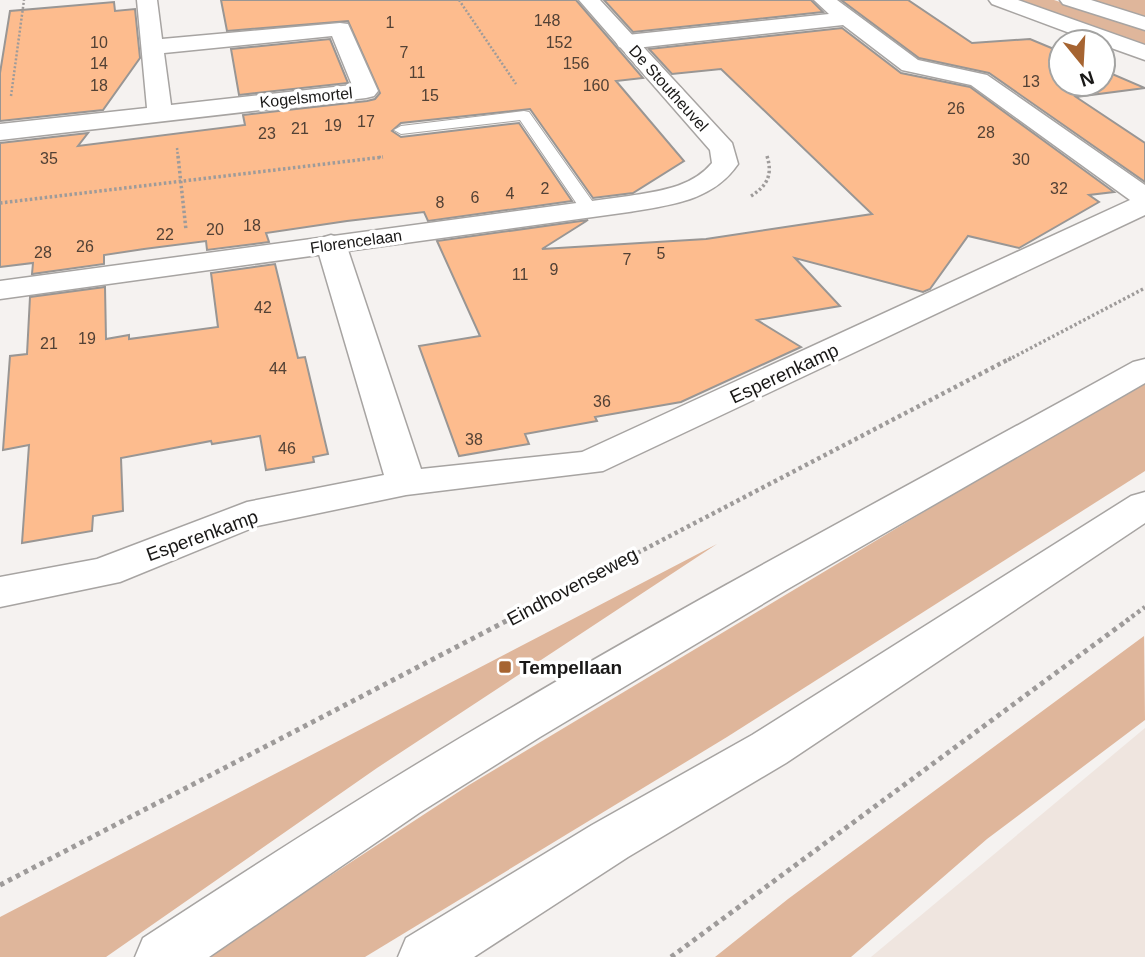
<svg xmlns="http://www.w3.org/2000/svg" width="1145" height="957" font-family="Helvetica,sans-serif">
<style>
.built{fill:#efe5df}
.green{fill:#dfb69b}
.building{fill:#fdbc8e;stroke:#999694;stroke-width:2}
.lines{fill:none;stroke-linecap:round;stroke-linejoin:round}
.lane-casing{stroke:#a7a4a2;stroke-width:2}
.street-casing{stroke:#a7a4a2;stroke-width:3}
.secondary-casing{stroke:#a7a4a2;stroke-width:3}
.primary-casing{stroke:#a7a4a2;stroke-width:3}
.highway-casing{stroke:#a7a4a2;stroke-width:3}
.path-far3{stroke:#9e9b9a;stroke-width:2.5;stroke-dasharray:2 2;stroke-linecap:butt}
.path-far2{stroke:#9e9b9a;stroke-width:3.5;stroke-dasharray:2.5 2.5;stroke-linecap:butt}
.path-far1{stroke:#9e9b9a;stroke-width:4.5;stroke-dasharray:3.5 3.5;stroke-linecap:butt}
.path{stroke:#9e9b9a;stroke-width:5;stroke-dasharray:4.5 4.5;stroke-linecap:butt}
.lane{fill:#fff;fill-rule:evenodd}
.street{fill:#fff;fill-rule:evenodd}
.secondary{fill:#fff;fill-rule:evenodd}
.primary{fill:#fff;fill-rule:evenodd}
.highway{fill:#fff;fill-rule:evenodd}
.poi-dot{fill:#a66431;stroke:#fff;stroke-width:2.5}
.labels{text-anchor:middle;stroke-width:7;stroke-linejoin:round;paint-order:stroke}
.number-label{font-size:16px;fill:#524135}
.far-street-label{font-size:16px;fill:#191817;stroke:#fff}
.street-label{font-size:19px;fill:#191817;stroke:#fff}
.poi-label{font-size:19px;font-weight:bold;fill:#191817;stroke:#fff;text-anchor:start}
</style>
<rect width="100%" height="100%" fill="#f5f2f0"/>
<path class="built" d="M1145 728V957H871Z"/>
<g class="green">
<path d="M1013 0H1054L1145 30V45Z"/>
<path d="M1087 0H1145V20Z"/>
<path d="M1145 379V471L727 737 365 957H206L469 785Z"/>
<path d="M717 544 377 768 106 957H0V917Z"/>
<path d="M1144 636 1145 720 987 839 851 957H715L788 899Z"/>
</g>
<g class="building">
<path d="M221 0H576L643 78 616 81 684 161 633 193 593 198 530 109 401 123 392 131 401 137 519 123 572 201 428 221 424 212 347 221 266 233 269 242 207 250 206 241 144 249 104 255V264L32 274 33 263 0 267V143L88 133 78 146 245 125 243 115 367 101 375 99 380 93 348 21 227 31Z"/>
<path d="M604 0H811L823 12 633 32Z"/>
<path d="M841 0H908L972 43 1030 39 1061 52V84H1103V70L1145 88 1076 97 1145 143V182L989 73 919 58Z"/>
<path d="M114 2 115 11 135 9 140 58 103 110 0 121V73L10 11Z"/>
<path d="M842 28 901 73 970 87 1114 192 1089 195 1099 202 1019 248 968 236 930 289 923 292 795 258 840 306 757 320 801 347 681 402 595 417 597 421 525 434 529 444 459 456 419 346 480 336 437 241 588 220 542 249 706 239 872 214 721 69 672 74 649 49Z"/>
<path d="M330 39 348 83 239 95 231 49Z"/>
<path d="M275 264 298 358 305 357 328 454 313 457 314 462 266 470 260 436 212 444 211 441 121 458 123 511 93 516 92 531 22 543 29 445 3 450 10 356 27 354 30 297 105 287 106 339 129 335V339L218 327 211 273Z"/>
</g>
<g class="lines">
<g class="lane-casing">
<path id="lane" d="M524 111 529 112 595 205 597 209 595 213H583L520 120 401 134 394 130 401 126Z"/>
</g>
<g class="street-casing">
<g id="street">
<path d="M137 0H157L162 39 340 23 348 24 378 91 374 96 366 98 0 140V124L147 108ZM332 36 352 85 171 105 164 53Z"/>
<path d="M814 0H837L918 60 987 75 1145 185V215L603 471 406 495 257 526 120 582 0 607V577L97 559 247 502 384 475 316 244 321 238 331 235 341 238 346 244 421 469 582 452 1130 200 971 85 902 70 843 25 627 49 619 47 616 42 619 37 627 35 829 14Z"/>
</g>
</g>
<g class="secondary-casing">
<g id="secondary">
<path d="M579 0H600L732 143 738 164C713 201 670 205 629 212L0 299V281L629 196C659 191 691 188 712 163L710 150Z"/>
<path d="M1145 359V383L786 590 540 737 419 813 209 957H135L143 938C262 860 381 784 504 712 710 590 923 478 1133 362Z"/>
<path d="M1145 492V523L786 763 628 857 474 957H398L406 938 592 825 752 735 1131 496Z"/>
</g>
</g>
<g class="primary-casing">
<path id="primary" d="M989 0H1018L1145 45V60L1103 45V42H1094L992 4Z"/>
</g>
<g class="highway-casing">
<path id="highway" d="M1060 0H1091L1145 17V30L1063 4Z"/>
</g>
<g class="path-far3">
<path d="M459 0 516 84"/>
<path d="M11 96 24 0"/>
<path d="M177 148 178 157"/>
<path d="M379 157H383"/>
</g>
<g class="path-far2">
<path d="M178 156 186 230"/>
<path d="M751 196C767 186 773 175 767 156"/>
<path d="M0 203 383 157"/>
<path d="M1008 360 1145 288"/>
</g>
<g class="path-far1">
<path d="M507 621 1011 358"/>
<path d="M1126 621 1145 607"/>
</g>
<g class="path">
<path d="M0 885 510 619"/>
<path d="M671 957 1129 619"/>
</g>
<use href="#lane" class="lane"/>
<use href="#street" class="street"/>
<use href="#secondary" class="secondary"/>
<use href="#primary" class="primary"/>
<use href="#highway" class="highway"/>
</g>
<rect class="poi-dot" x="498" y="660" width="14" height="14" rx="3.5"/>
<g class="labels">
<g class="number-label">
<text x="547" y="26">148</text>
<text x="390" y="28">1</text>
<text x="99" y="48">10</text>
<text x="559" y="48">152</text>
<text x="404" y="58">7</text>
<text x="99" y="69">14</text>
<text x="576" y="69">156</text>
<text x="417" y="78">11</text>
<text x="1031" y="87">13</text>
<text x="99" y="91">18</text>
<text x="596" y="91">160</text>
<text x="430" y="101">15</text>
<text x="956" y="114">26</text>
<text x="366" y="127">17</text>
<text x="333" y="131">19</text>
<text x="300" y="134">21</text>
<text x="986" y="138">28</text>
<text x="267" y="139">23</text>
<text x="49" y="164">35</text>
<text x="1021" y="165">30</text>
<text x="545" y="194">2</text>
<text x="1059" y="194">32</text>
<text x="510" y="199">4</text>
<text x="475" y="203">6</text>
<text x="440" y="208">8</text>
<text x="252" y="231">18</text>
<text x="215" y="235">20</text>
<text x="165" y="240">22</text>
<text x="85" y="252">26</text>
<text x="43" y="258">28</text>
<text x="661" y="259">5</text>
<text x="627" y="265">7</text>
<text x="554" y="275">9</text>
<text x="520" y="280">11</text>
<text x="263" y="313">42</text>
<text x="87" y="344">19</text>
<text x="49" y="349">21</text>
<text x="278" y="374">44</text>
<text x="602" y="407">36</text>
<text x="474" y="445">38</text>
<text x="287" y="454">46</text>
</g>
<g class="far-street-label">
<text transform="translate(669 88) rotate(48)" y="6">De Stoutheuvel</text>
<text transform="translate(306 97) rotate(-6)" y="6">Kogelsmortel</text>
<text transform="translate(356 241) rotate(-8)" y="6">Florencelaan</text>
</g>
<g class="street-label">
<text transform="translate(784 373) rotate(-25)" y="7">Esperenkamp</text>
<text transform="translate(202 535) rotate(-20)" y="7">Esperenkamp</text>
<text transform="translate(572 586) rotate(-28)" y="7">Eindhovenseweg</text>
</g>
<g class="poi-label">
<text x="519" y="674">Tempellaan</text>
</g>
</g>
<g transform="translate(1082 63) rotate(162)"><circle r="33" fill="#ffffff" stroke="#a3a3a2" stroke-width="2"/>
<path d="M0-5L12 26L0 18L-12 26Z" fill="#a66431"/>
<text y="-10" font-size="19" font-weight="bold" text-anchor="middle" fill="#191817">N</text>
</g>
</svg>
